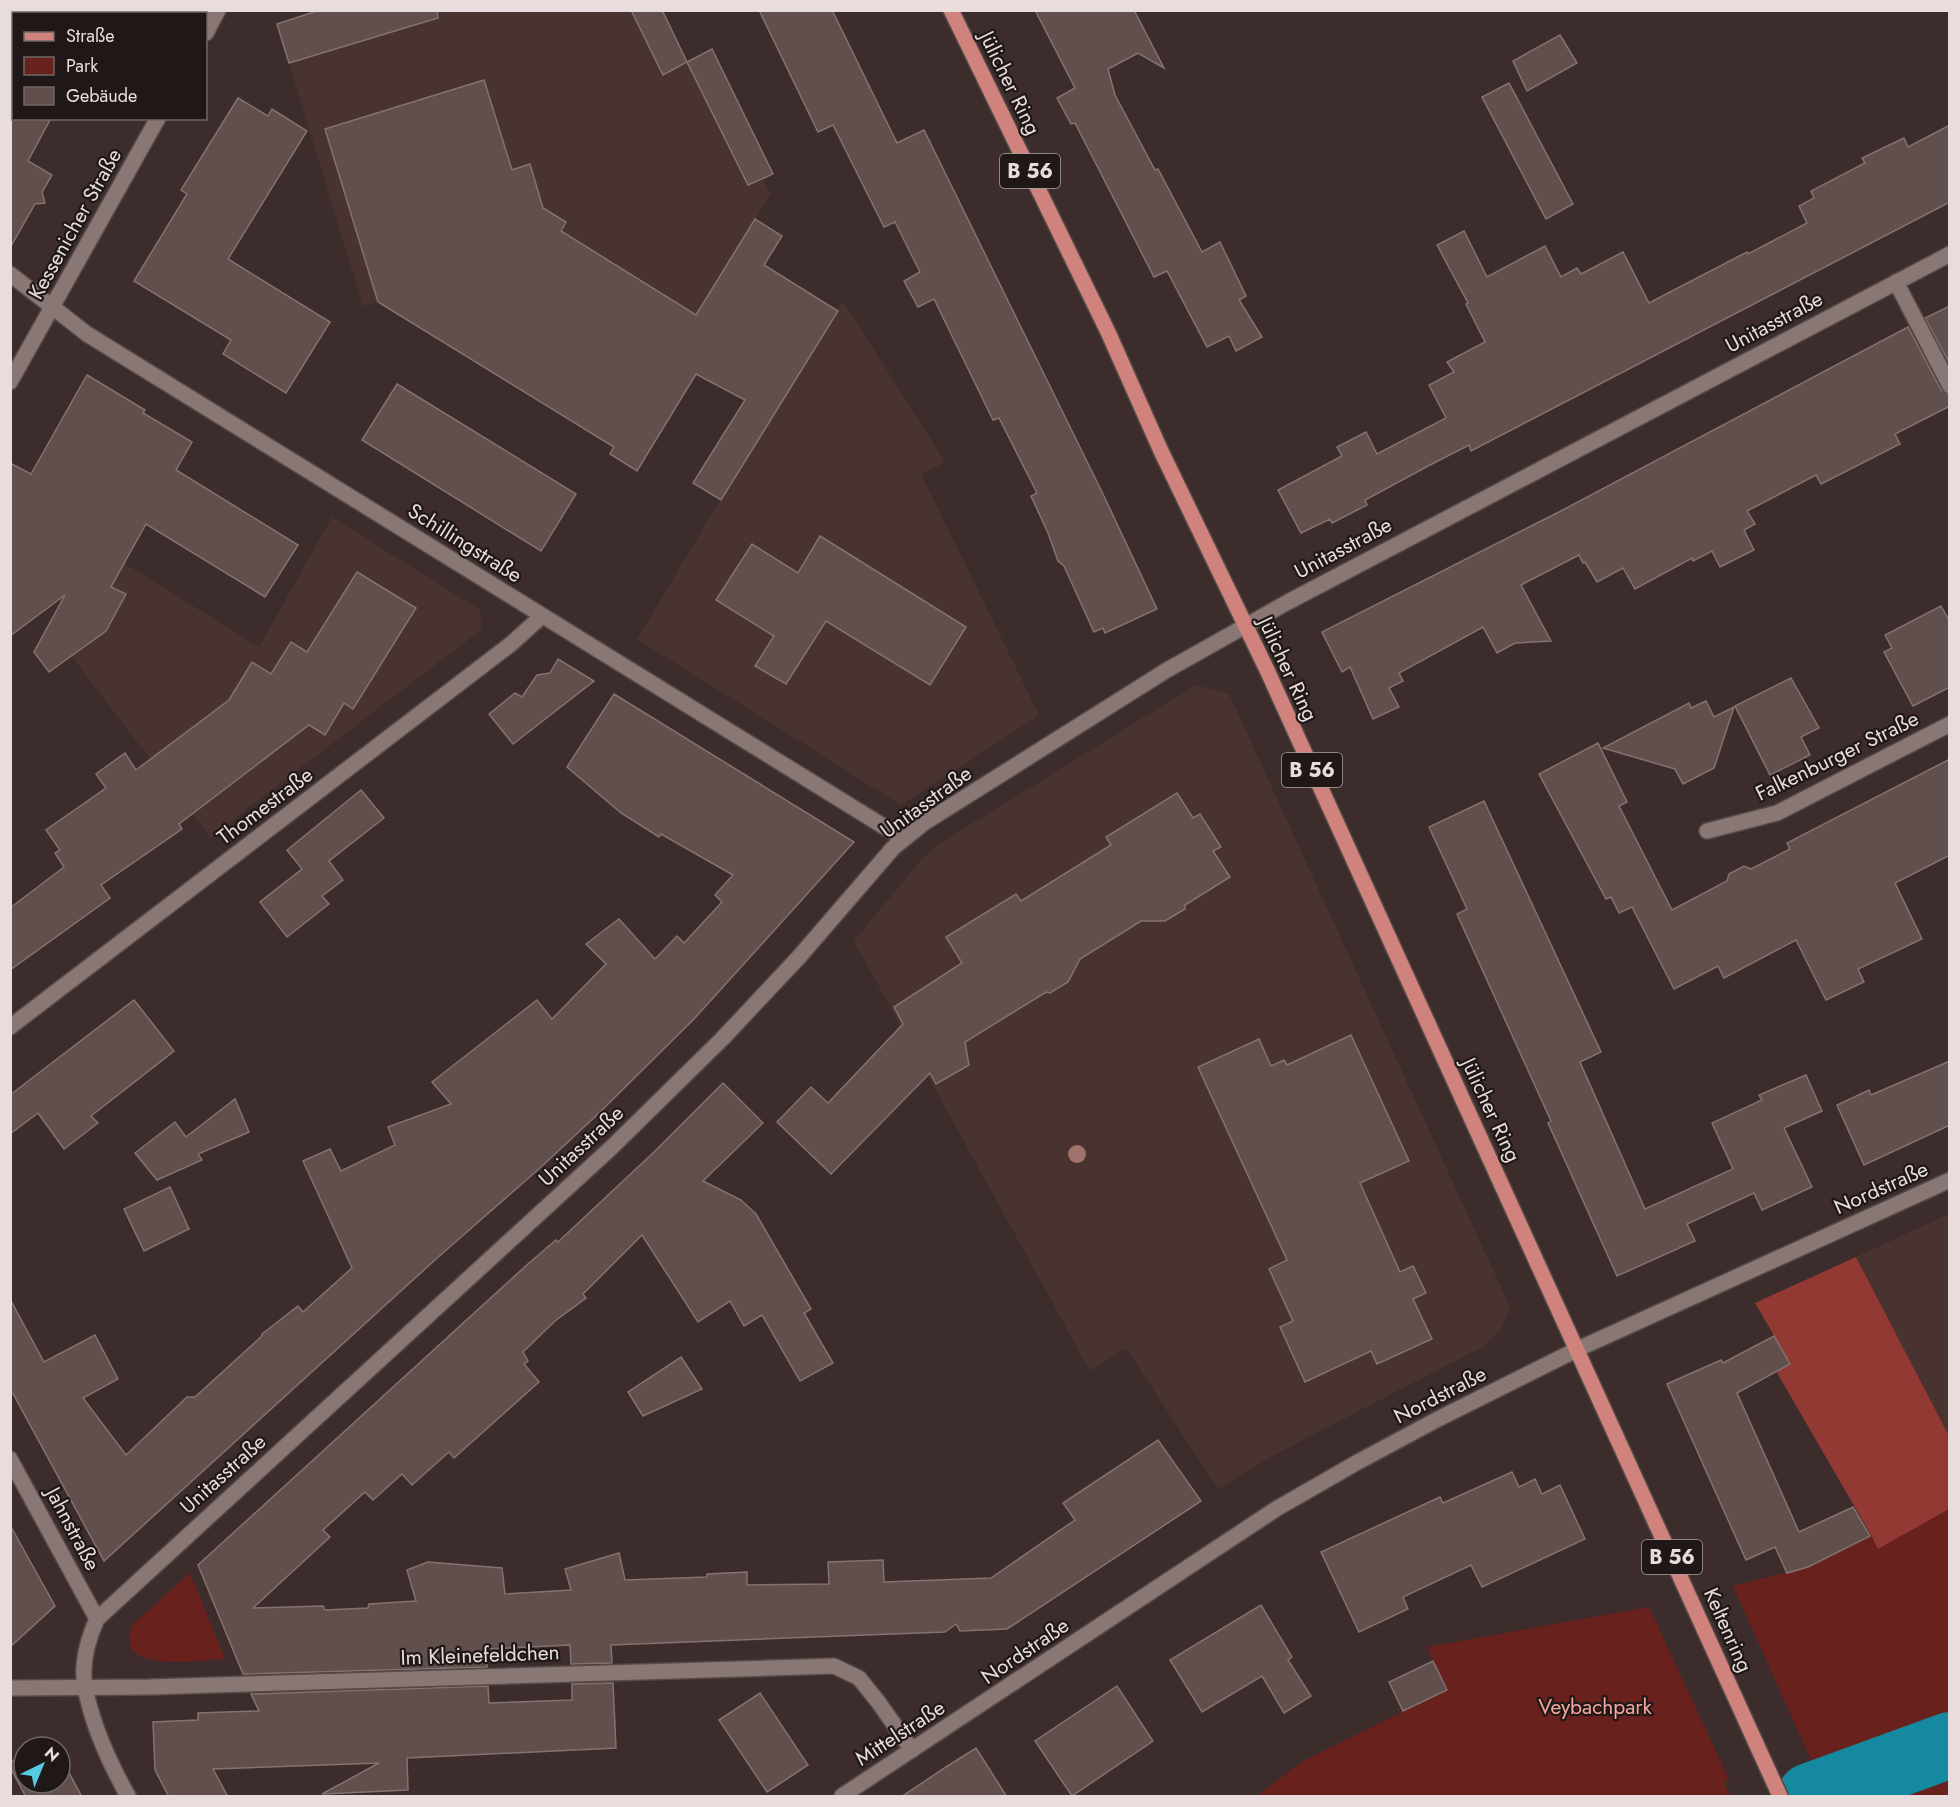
<svg xmlns="http://www.w3.org/2000/svg" width="1960" height="1807" font-family="Jost,sans-serif">
<style>
.built{fill:#493330}
.green{fill:#69211e}
.forest{fill:#933933}
.lines{fill:none;stroke-linecap:round;stroke-linejoin:round}
.river{stroke:#14899f;stroke-width:66}
.building{fill:#604f4d;stroke:#847270;stroke-width:1.5}
.minor-casing{stroke:#564a48;stroke-width:18}
.major-casing{stroke:#564a48;stroke-width:18}
.minor{stroke:#897775;stroke-width:15}
.major{stroke:#cf837c;stroke-width:15}
.tree{fill:#a1716b}
.labels{text-anchor:middle;stroke-width:4.5;stroke-linejoin:round;paint-order:stroke}
.shield{fill:#1f1817;stroke:#aca2a1;stroke-width:1.5}
.shield-label{font-size:20px;font-weight:bold;fill:#e8dddc}
.street-label{font-size:21px;fill:#e8dddc;stroke:#1f1817}
.park-label{font-size:21px;fill:#f4a89f;stroke:#1f1817}
</style>
<rect width="100%" height="100%" fill="#3c2d2c"/>
<g class="built">
<path d="M429 10 662 11 687 61 702 54 708 67 718 62 773 173 763 179 771 194 614 447 379 302 363 306 289 63 376 37Z"/>
<path d="M843 301 945 462 921 474 1039 715 901 805 637 639 720 500Z"/>
<path d="M332 517 480 610 482 629 210 837 72 657 124 563 259 647Z"/>
<path d="M1196 685 1229 694 1510 1307 1501 1330 1484 1346 1274 1455 1218 1489 1126 1348 1090 1371 854 941 922 859 936 846Z"/>
<path d="M1949 1214V1436L1856 1257Z"/>
</g>
<g class="green">
<path d="M1949 1509V1796H1827L1733 1586 1808 1567 1871 1535 1878 1549Z"/>
<path d="M190 1573 225 1659C199 1660 110 1675 133 1624Z"/>
<path d="M1649 1607 1729 1780 1724 1782 1730 1796H1257L1303 1761 1447 1690 1427 1647Z"/>
</g>
<path class="forest" d="M1856 1257 1949 1436V1509L1878 1549 1871 1535 1776 1371 1790 1363 1755 1303Z"/>
<g class="lines">
<path class="river" d="M1810 1796 1950 1745"/>
</g>
<g class="building">
<path d="M320 10H437L438 18 289 63 277 24Z"/>
<path d="M631 10H662L687 62 663 75Z"/>
<path d="M759 10H832L897 143 924 130 1102 492 1157 609 1105 633 1103 628 1094 632 1064 566 1058 561 1048 533 1031 496 1037 493 999 418 993 420 934 299 918 307 904 281 920 272 895 222 884 227 833 125 818 132Z"/>
<path d="M1035 10H1134L1164 68 1138 53 1108 69 1115 95 1155 170 1158 169 1202 252 1220 242 1246 296 1239 300 1262 337 1236 351 1229 336 1207 347 1167 271 1154 277 1075 123 1071 124 1057 98 1075 88Z"/>
<path d="M1560 35 1577 63 1527 91 1513 61Z"/>
<path d="M712 49 773 174 748 185 687 62Z"/>
<path d="M484 80 512 170 530 164 543 208 566 222 561 231 696 315 755 219 782 236 764 265 838 311 721 500 693 483 745 400 696 374 637 471 610 454 614 447 378 302 325 129Z"/>
<path d="M1509 83 1573 204 1546 219 1482 97Z"/>
<path d="M238 98 268 116 272 109 307 131 228 259 330 322 286 393 223 354 231 340 134 281 187 194 181 190Z"/>
<path d="M10 118H51L28 161 52 175 42 192 45 203 35 204 10 248Z"/>
<path d="M1950 125V202L1471 451 1469 445 1430 465 1365 500 1367 505 1332 523 1330 519 1301 533 1278 490 1342 456 1337 447 1366 432 1377 454 1446 418 1429 385 1454 372 1447 362 1485 342 1466 304 1468 303 1437 245 1464 231 1487 277 1545 246 1561 277 1577 268 1581 274 1623 252 1649 303 1747 252 1748 254 1807 223 1799 206 1814 198 1811 191 1865 163 1862 158 1904 138 1908 147Z"/>
<path d="M1950 306V364L1925 318Z"/>
<path d="M1908 327 1941 390 1950 396V406L1895 434 1900 444 1821 484 1816 475 1747 511 1755 524 1744 530 1754 550 1720 567 1712 551 1693 561 1692 558 1635 589 1623 568 1597 582 1585 562 1583 563 1579 555 1521 585 1551 641 1515 643 1497 653 1483 627 1399 673 1403 681 1389 688 1399 707 1373 719 1350 667 1342 672 1322 632 1557 513Z"/>
<path d="M87 375 145 410 143 413 192 442 176 470 298 545 265 597 146 524 111 587 126 594 106 631 49 672 34 652 65 595 10 636V463L31 474Z"/>
<path d="M397 384 576 494 541 551 362 440Z"/>
<path d="M820 536 966 627 930 685 826 621 786 684 755 666 774 636 716 600 752 544 798 573Z"/>
<path d="M357 572 416 608 353 709 344 703 325 735 309 725 179 824 182 829 101 885 110 898 10 970V908L64 867 55 853 60 850 46 830 106 788 96 774 125 753 136 770 229 700 252 662 271 674 291 642 307 652Z"/>
<path d="M1941 606 1950 622V687L1913 706 1884 652 1892 648 1885 635Z"/>
<path d="M558 659 594 681 513 744 489 714 515 693 522 697 537 675 550 673Z"/>
<path d="M1791 678 1819 728 1801 737 1810 755 1770 775 1735 706Z"/>
<path d="M614 694 854 842 694 1019 599 1113 540 1168 436 1259 104 1561 10 1388V1299L44 1362 95 1335 118 1379 83 1398 126 1455 187 1397H195L262 1336V1334L298 1306 303 1312 352 1268 303 1161 330 1149 341 1171 395 1145 388 1127 451 1104 432 1082 537 1000 552 1019 606 964 586 944 619 919 655 959 677 936 684 943 722 902 715 895 733 875 661 834 659 837 621 813 567 767Z"/>
<path d="M1706 701 1714 717 1734 707 1714 768 1683 784 1675 769 1603 748 1689 703 1691 708Z"/>
<path d="M1598 743 1627 802 1619 806 1672 910 1727 881 1729 874 1744 866 1751 869 1790 849 1787 843 1950 759V855L1895 883 1922 939 1858 969 1864 982 1826 1000 1796 940 1724 978 1718 966 1674 989 1632 907 1619 913 1611 897 1606 899 1539 774Z"/>
<path d="M361 790 384 818 329 861 343 880 322 896 329 904 287 937 260 902 302 869 287 850Z"/>
<path d="M1177 793 1193 818 1200 814 1221 847 1213 851 1230 877 1185 905V909L1165 921H1141L1080 959 1068 982 1050 993 1046 992 965 1042 969 1065 936 1084 930 1073 831 1174 777 1122 811 1087 828 1103 903 1024 894 1007 962 963 946 937 1016 894 1021 901 1111 845 1106 837Z"/>
<path d="M1484 801 1601 1052 1580 1062 1645 1209 1733 1169 1712 1123 1762 1100 1759 1095 1806 1075 1822 1111 1784 1128 1812 1187 1762 1210 1754 1193 1687 1224 1695 1241 1617 1276 1548 1123 1551 1121 1457 914 1467 909 1429 827Z"/>
<path d="M134 1000 174 1051 91 1116 98 1123 64 1149 38 1113 10 1134V1095Z"/>
<path d="M1351 1035 1409 1161 1360 1183 1400 1272 1413 1266 1426 1293 1413 1299 1432 1339 1377 1364 1371 1351 1305 1382 1280 1327 1293 1321 1269 1269 1287 1260 1198 1067 1259 1039 1271 1066 1284 1060 1287 1065Z"/>
<path d="M1950 1061V1125L1864 1165 1837 1105 1869 1090 1871 1095Z"/>
<path d="M723 1083 763 1123 703 1181 741 1200 756 1214 811 1309 804 1313 833 1363 800 1381 762 1315 744 1326 730 1301 698 1322 642 1235 583 1294 586 1298 555 1321 523 1352 528 1361 524 1364 539 1382 454 1458 449 1452 412 1485 402 1474 373 1500 365 1492 323 1530 330 1537 253 1608 323 1606 325 1610 368 1608 369 1604 416 1601 407 1570 428 1562 502 1568 505 1594 571 1590 565 1569 619 1553 625 1580 707 1577V1574L747 1572V1585L829 1584 828 1562 883 1560 884 1582 991 1578 1075 1520 1063 1503 1158 1440 1201 1501 1007 1629 960 1631 956 1624 945 1632 611 1645 612 1663 571 1664 570 1645 487 1649V1667L243 1674 198 1565 529 1263 556 1240 558 1242 654 1152Z"/>
<path d="M235 1099 249 1132 198 1154 202 1160 157 1180 135 1153 175 1122 186 1137Z"/>
<path d="M170 1187 189 1229 144 1251 124 1209Z"/>
<path d="M1774 1336 1790 1364 1737 1393 1799 1532 1853 1507 1870 1536 1808 1567 1787 1573 1775 1547 1746 1560 1667 1384 1721 1360 1723 1363Z"/>
<path d="M681 1357 702 1389 643 1416 628 1392Z"/>
<path d="M1512 1472 1519 1487 1535 1479 1542 1494 1560 1485 1585 1539 1482 1587 1471 1565 1403 1597 1408 1609 1359 1632 1321 1552 1440 1497 1443 1503Z"/>
<path d="M10 1525 55 1606 10 1647Z"/>
<path d="M1261 1605 1292 1657 1288 1660 1311 1696 1284 1713 1262 1676 1202 1712 1170 1660Z"/>
<path d="M1433 1661 1447 1690 1403 1711 1389 1682Z"/>
<path d="M613 1683 616 1748 407 1758 408 1790 322 1794 379 1763 213 1769 228 1797H169L155 1770 153 1722 198 1720V1713L259 1711 251 1694 488 1686 489 1703 572 1700V1684Z"/>
<path d="M1117 1686 1153 1741 1072 1796 1035 1741Z"/>
<path d="M760 1693 808 1765 767 1792 719 1720Z"/>
<path d="M976 1748 1007 1797H901L946 1767Z"/>
<path d="M24 1755V1783H60V1756L82 1797H26L10 1767V1762Z"/>
</g>
<g class="lines">
<g class="minor-casing">
<g id="minor">
<path d="M206 33 218 10"/>
<path d="M10 274 87 334 904 839"/>
<path d="M1896 282 1950 386"/>
<path d="M10 382 158 118"/>
<path d="M1707 831 1777 813 1950 724"/>
<path d="M10 1027 511 644 542 616"/>
<path d="M10 1459 97 1619"/>
<path d="M10 1688 150 1687 834 1666 859 1678 879 1703 912 1750"/>
<path d="M128 1796C110 1764 92 1724 85 1687 81 1664 88 1639 97 1619L611 1148 723 1038 799 957 893 848 924 823 1167 670 1288 602 1950 254"/>
<path d="M842 1796 1276 1509 1356 1463 1438 1419 1578 1349 1950 1180"/>
</g>
</g>
<g class="major-casing">
<path id="major" d="M951 10 1108 332 1161 451 1267 670 1780 1796"/>
</g>
<use href="#minor" class="minor"/>
<use href="#major" class="major"/>
</g>
<circle class="tree" cx="1077" cy="1154" r="9"/>
<g class="labels">
<g class="shield">
<rect x="1000" y="154" width="60" height="34" rx="4.5"/>
<rect x="1282" y="753" width="60" height="34" rx="4.5"/>
<rect x="1642" y="1540" width="60" height="34" rx="4.5"/>
</g>
<g class="shield-label">
<text x="1030" y="178">B 56</text>
<text x="1312" y="777">B 56</text>
<text x="1672" y="1564">B 56</text>
</g>
<g class="street-label">
<text transform="translate(1010 83) rotate(64)" y="7">Jülicher Ring</text>
<text transform="translate(75 224) rotate(-61)" y="7">Kessenicher Straße</text>
<text transform="translate(1774 322) rotate(-28)" y="7">Unitasstraße</text>
<text transform="translate(465 543) rotate(32)" y="7">Schillingstraße</text>
<text transform="translate(1343 548) rotate(-28)" y="7">Unitasstraße</text>
<text transform="translate(1288 669) rotate(65)" y="7">Jülicher Ring</text>
<text transform="translate(1837 756) rotate(-26)" y="7">Falkenburger Straße</text>
<text transform="translate(926 802) rotate(-36)" y="7">Unitasstraße</text>
<text transform="translate(265 806) rotate(-37)" y="7">Thomestraße</text>
<text transform="translate(1491 1110) rotate(65)" y="7">Jülicher Ring</text>
<text transform="translate(581 1146) rotate(-43)" y="7">Unitasstraße</text>
<text transform="translate(1881 1188) rotate(-24)" y="7">Nordstraße</text>
<text transform="translate(1440 1395) rotate(-27)" y="7">Nordstraße</text>
<text transform="translate(223 1474) rotate(-42)" y="7">Unitasstraße</text>
<text transform="translate(73 1529) rotate(62)" y="7">Jahnstraße</text>
<text transform="translate(1728 1630) rotate(66)" y="7">Keltenring</text>
<text transform="translate(1025 1651) rotate(-34)" y="7">Nordstraße</text>
<text transform="translate(480 1655) rotate(-2)" y="7">Im Kleinefeldchen</text>
<text transform="translate(900 1733) rotate(-33)" y="7">Mittelstraße</text>
</g>
<g class="park-label">
<text x="1595" y="1714">Veybachpark</text>
</g>
</g>
<rect width="1960" height="1807" fill="none" stroke="#e8dddc" stroke-width="24"/>
<rect x="12" y="12" width="195" height="108" fill="#1f1817" stroke="#6f6766" stroke-width="1.5"/>
<rect x="24" y="32" width="30" height="9" fill="#cf837c" stroke="#6f6766" stroke-width="1.5"/>
<text x="66" y="42" font-size="18" fill="#e8dddc">Straße</text>
<rect x="24" y="57" width="30" height="18" fill="#69211e" stroke="#6f6766" stroke-width="1.5"/>
<text x="66" y="72" font-size="18" fill="#e8dddc">Park</text>
<rect x="24" y="87" width="30" height="18" fill="#604f4d" stroke="#6f6766" stroke-width="1.5"/>
<text x="66" y="102" font-size="18" fill="#e8dddc">Gebäude</text>
<g transform="translate(42 1765) rotate(43)"><circle r="28" fill="#1f1817" stroke="#6f6766" stroke-width="1.5"/>
<path d="M0-4.5L10 22L0 15L-10 22Z" fill="#57c9e2"/>
<text y="-9" font-size="16" font-weight="bold" text-anchor="middle" fill="#e8dddc">N</text>
</g>
</svg>
